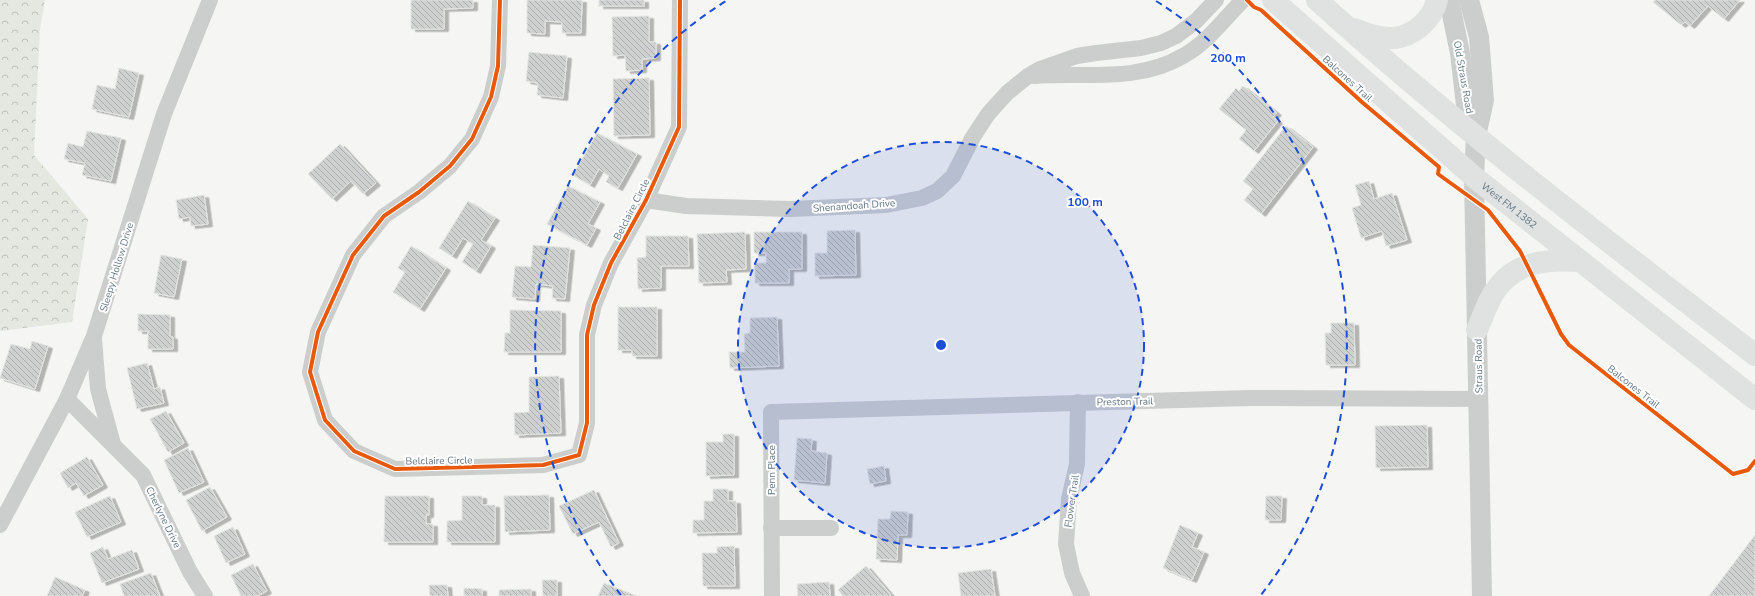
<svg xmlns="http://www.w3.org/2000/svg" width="1755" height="596" font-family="'Nunito Sans',sans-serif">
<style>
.forest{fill:url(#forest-crowns)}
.building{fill:url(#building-back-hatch);stroke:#e4e4e3;filter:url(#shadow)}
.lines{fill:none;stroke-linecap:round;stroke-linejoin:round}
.minor{stroke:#cccece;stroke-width:16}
.tertiary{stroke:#cccece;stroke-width:20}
.primary{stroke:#e0e1e1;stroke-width:22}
.cycleway-casing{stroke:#fff;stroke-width:6}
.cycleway{stroke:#e8590c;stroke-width:4}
.ring{fill:none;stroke:#1d4ed8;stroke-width:2;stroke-dasharray:7 5}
.labels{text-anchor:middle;stroke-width:4;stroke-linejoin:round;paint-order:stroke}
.street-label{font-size:10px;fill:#627885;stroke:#fff}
.centre{fill:#1d4ed8;stroke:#fff;stroke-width:2}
.ring-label{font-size:12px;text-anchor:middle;font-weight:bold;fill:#1d4ed8;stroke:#fff;stroke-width:4;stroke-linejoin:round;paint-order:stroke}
</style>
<defs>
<pattern id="forest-crowns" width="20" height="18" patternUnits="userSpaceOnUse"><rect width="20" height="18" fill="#e4e8e1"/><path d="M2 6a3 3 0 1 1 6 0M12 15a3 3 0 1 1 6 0" fill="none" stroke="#bcc1bc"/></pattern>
<pattern id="building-back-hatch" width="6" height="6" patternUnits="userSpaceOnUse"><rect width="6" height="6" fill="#cfd1d0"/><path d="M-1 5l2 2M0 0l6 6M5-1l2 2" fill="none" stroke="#abaeae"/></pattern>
<filter id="shadow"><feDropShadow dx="4.5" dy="2.5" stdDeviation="0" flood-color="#0004"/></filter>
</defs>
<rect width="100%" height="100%" fill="#f5f5f3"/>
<path class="forest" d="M0 0H45L40 29 34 155 88 219 72 322 0 331Z"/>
<g class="building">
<path d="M411 0H473V8L444 9V29H411Z"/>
<path d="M527 0H582L581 33H562V22L545 21V34L527 33Z"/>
<rect x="599" y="0" width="45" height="6"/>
<path d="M1655 0H1740L1724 19 1708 6 1690 26 1685 22 1681 25 1653 2Z"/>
<path d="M649 16V42H656V58L642 59V70L626 71 625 55 613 56 612 17Z"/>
<path d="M529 52 567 56 563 98 537 95 538 83 526 81Z"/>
<path d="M119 68 139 73 129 117 92 109 97 85 115 89Z"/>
<path d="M649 78 650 135 614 136 613 79Z"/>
<path d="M1243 86 1277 113 1273 117 1278 121 1254 151 1239 139 1246 130 1219 109 1236 88 1239 91Z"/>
<path d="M1286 126 1313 147 1261 214 1244 200 1253 189 1243 181Z"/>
<path d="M87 131 121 138 111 181 82 175 85 163 64 159 68 143 83 147Z"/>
<path d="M597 133 637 154 618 188 606 182 609 176 599 169 590 185 573 175Z"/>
<path d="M340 144 376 183 363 194 351 181 332 199 308 174Z"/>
<path d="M1369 181 1374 199 1392 193 1407 240 1386 246 1382 231 1361 238 1352 208 1361 205 1355 185Z"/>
<path d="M568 186 600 202 588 224 596 228 587 245 547 224Z"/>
<path d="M204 195 208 224 191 226 190 217 179 219 176 200Z"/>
<path d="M468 201 495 218 481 240 491 246 476 271 462 262 473 244 463 238 452 256 439 248Z"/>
<path d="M855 230 856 275 815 276V253H827V231Z"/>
<path d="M745 232 746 269 726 270 727 282 699 283 697 234Z"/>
<path d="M754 232H802V269H789V283H755V263H766V253H754Z"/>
<path d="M646 236H688L689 266H661V288L638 289 637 258 646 257Z"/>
<path d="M533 245 570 248 565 299 552 298 553 286 536 284 535 299 512 297 515 266 531 267Z"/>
<path d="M411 246 446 268 420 309 393 292 405 272 398 268Z"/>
<path d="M161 255 182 259 174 297 154 293Z"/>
<path d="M618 307H657V356H632V350H618Z"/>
<path d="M510 310 561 311V352H504L505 333H510Z"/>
<path d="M138 314 170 315V336L173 337V349H148V331H138Z"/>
<path d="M777 317 779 366 730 368 729 352H745L744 334 750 333V318Z"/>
<path d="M1331 323H1354L1355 365H1326L1325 333H1331Z"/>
<path d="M32 341 48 346 35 389 0 378 11 344 30 349Z"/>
<path d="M147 363 154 389 160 387 164 403 137 409 127 368Z"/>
<path d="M559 376 561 433 515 435 514 413 529 412V377Z"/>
<path d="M166 411 184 443 168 452 150 419Z"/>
<path d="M1427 425 1428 467 1376 468 1375 426Z"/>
<path d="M723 434H734V475L706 476V442H723Z"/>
<path d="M797 438 812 439 811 451 827 453 825 483 794 480Z"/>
<path d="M188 448 204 482 179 493 164 460Z"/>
<path d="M87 457 103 485 84 496 76 483 68 488 60 473Z"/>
<path d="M884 466 886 481 870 484 867 469Z"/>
<path d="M210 487 227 517 202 531 186 500Z"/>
<path d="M713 489H728V501H736L737 532 693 533V520H704V501H713Z"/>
<path d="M594 490 619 543 611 547 599 522 573 534 559 506Z"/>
<path d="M549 495 550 530 505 532 504 496Z"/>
<path d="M110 496 121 522 87 537 75 512Z"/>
<path d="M385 496H429V515H426V524H433V542H384Z"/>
<path d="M462 496H482V505H495V542H447V521L462 520Z"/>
<path d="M1266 496H1282L1281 520H1265Z"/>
<path d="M891 511 908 512 907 535H898L897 560 876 559 878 519H890Z"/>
<path d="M1180 525 1198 533 1192 547 1204 552 1192 580 1163 568Z"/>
<path d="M233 527 245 554 226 563 214 536Z"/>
<path d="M1755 535V596H1709Z"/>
<path d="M734 546 735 586H703L702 553H717V547Z"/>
<path d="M103 547 108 559 132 550 139 569 102 583 90 553Z"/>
<path d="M253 564 267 591 257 596H241L231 575Z"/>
<path d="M866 566 891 595 890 596H843L838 590Z"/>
<path d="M991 569 995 596H961L958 573Z"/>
<path d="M151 573 160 596H124L120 584Z"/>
<path d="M55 577 85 590 82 596H47Z"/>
<path d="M542 580H557V596H543Z"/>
<path d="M829 582 830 596H798L797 584Z"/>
<path d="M604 583 637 596H598Z"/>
<path d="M429 585H447L448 596H430Z"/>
<path d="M464 588 482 589V596H464Z"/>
<path d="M531 589V596H499V590Z"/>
</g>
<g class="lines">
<g class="minor">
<path d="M500 0 498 66 491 97 472 139 450 166 419 192 384 216 353 255 318 332 310 372 325 420 354 451 395 469 543 465 579 455 587 423V335L594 305 611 263 646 200 679 127 680 0"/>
<path d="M1034 76C1084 72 1137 83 1183 56 1207 43 1224 19 1243 0"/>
<path d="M646 200 686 206 790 209 886 205 922 198 937 191 953 176 973 137 988 114 1007 93 1028 76 1040 69 1077 56 1096 53 1141 48 1161 43 1176 36 1196 21 1216 0"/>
<path d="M94 339 98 389 113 444"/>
<path d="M67 399 143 475 190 572 205 596"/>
<path d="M1078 402 1077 464 1069 499 1066 544 1072 573 1082 596"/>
<path d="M0 525 67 399 94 336 164 114 210 0"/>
<path d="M771 528H831"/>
<path d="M772 596 771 412 1250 398 1478 399"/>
</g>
<g class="tertiary">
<path d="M1449 0 1460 53 1466 105 1476 135"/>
<path d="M1469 0 1479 37 1484 100 1476 136 1474 177 1482 596"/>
</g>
<g class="primary">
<path id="s1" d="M1273 0 1474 177 1755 399"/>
<path d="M1317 0C1456 126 1606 240 1755 355"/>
<path d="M1354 29C1366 34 1379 39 1393 38 1413 37 1433 19 1437 0"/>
<path d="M1477 330C1483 317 1487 302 1495 291 1515 261 1548 259 1580 261"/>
</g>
<g class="cycleway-casing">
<g id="cycleway">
<path d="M500 0 498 66 491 97 472 139 450 166 419 192 384 216 353 255 318 332 310 372 325 420 354 451 395 469 543 465 579 455 587 423V335L594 305 611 263 646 200 679 127 680 0"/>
<path d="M1247 0 1254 7 1261 10 1363 103 1439 167 1438 174 1488 210 1520 251 1561 334 1569 345 1733 474 1748 470 1755 461"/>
</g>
</g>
<use href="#cycleway" class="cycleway"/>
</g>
<circle cx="941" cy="345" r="203" fill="#1d4ed8" fill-opacity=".12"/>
<g class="ring">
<circle cx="941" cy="345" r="203"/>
<path d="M621 595A406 406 0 0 1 726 1M1156 1A406 406 0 0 1 1261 595"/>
</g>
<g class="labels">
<g class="street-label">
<text transform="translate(1464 77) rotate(80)" y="4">Old Straus Road</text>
<text transform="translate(1348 78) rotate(42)" y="4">Balcones Trail</text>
<text transform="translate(854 205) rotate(-4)" y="4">Shenandoah Drive</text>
<text dy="4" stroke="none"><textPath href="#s1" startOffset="313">West FM 1382</textPath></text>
<text transform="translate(631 209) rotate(-63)" y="4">Belclaire Circle</text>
<text transform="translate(116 267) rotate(-73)" y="4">Sleepy Hollow Drive</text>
<text transform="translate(1478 366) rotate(-91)" y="4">Straus Road</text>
<text transform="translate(1634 386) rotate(38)" y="4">Balcones Trail</text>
<text transform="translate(1125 401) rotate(-1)" y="4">Preston Trail</text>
<text transform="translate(439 460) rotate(-1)" y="4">Belclaire Circle</text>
<text transform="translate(771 470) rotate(-90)" y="4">Penn Place</text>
<text transform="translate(1071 501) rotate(-82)" y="4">Flower Trail</text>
<text transform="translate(164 517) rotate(64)" y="4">Cherlyne Drive</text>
</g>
</g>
<circle cx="941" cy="345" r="6" class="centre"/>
<g class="ring-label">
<text x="1228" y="62">200 m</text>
<text x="1085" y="206">100 m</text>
</g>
</svg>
